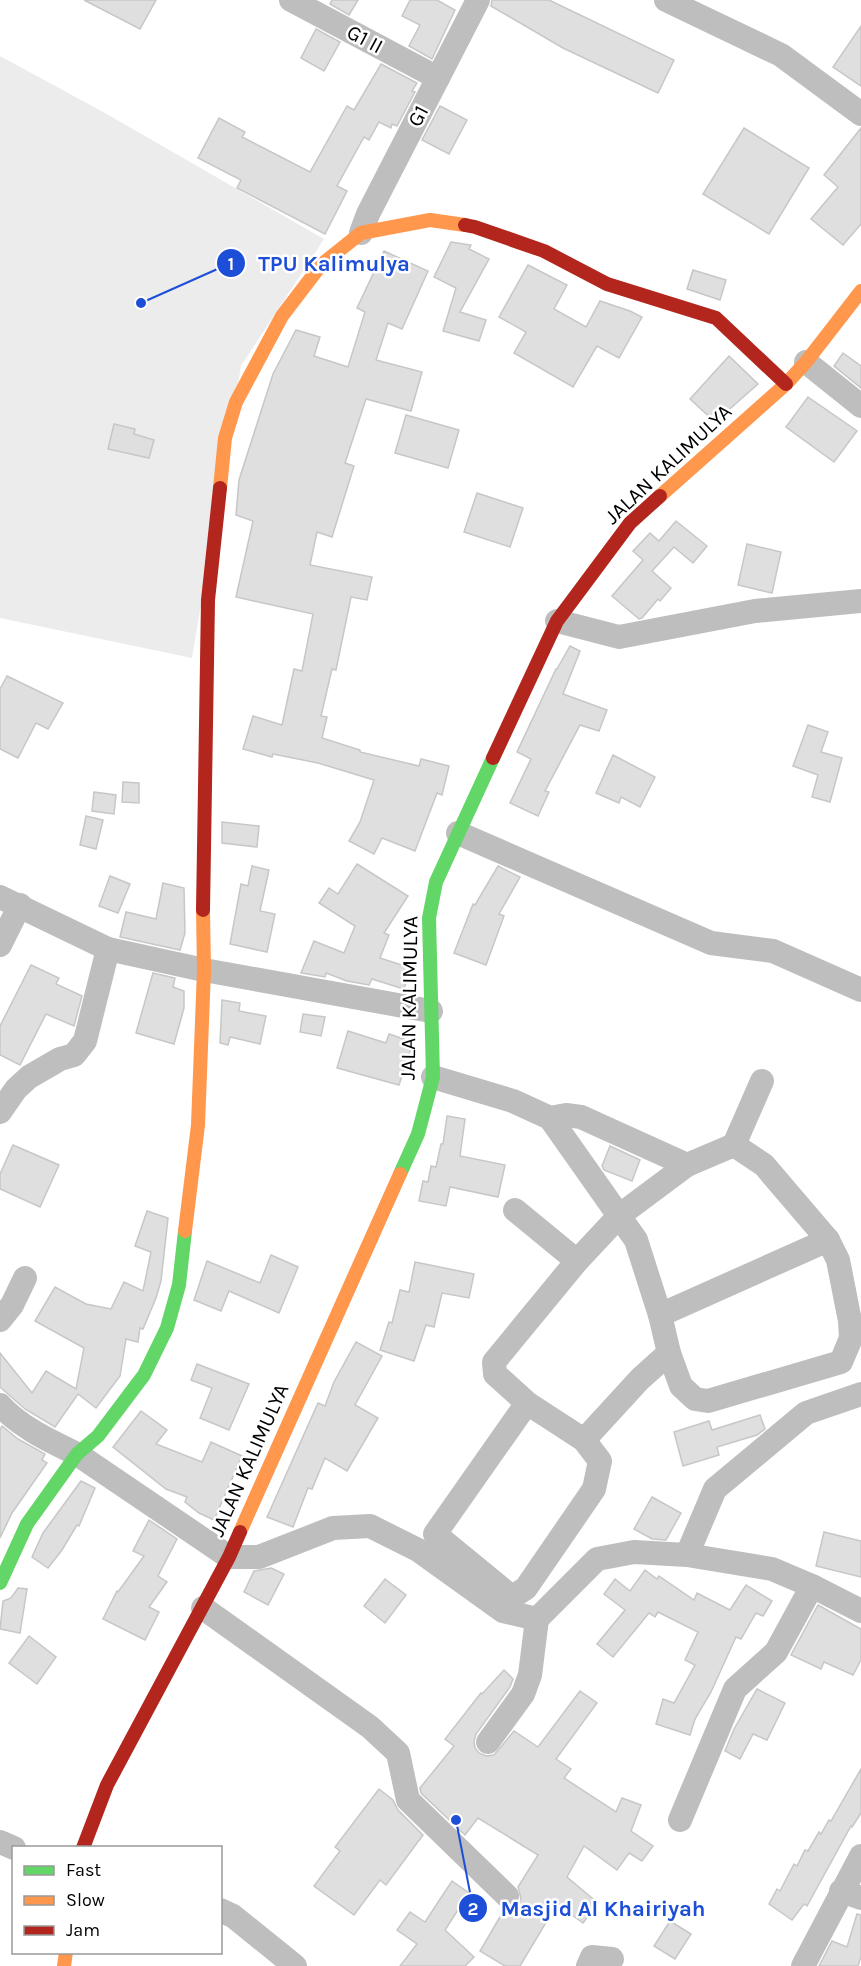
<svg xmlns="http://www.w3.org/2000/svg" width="861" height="1966" font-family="Karla,sans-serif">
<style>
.green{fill:#ececec}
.building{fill:#dfdfdf;stroke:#c7c7c7;stroke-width:1.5}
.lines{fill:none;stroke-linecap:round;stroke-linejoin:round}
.street{stroke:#bebebe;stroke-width:24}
.fast{stroke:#63d668;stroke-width:14}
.slow{stroke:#ff974d;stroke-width:14}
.jam{stroke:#b3261e;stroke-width:14}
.labels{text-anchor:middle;stroke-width:5;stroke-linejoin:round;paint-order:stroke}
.street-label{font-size:21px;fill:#000;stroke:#fff}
.leader{fill:none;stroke:#1d4ed8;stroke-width:2}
.callout-dot{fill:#1d4ed8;stroke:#fff;stroke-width:2}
.mark-label{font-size:18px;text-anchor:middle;font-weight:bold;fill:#fff}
.callout-label{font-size:22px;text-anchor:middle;font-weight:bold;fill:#1d4ed8;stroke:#fff;stroke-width:5;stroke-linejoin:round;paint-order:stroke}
</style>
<rect width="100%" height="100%" fill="#fff"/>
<path class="green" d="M0 56 105 113 324 239 241 366 192 658 0 618Z"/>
<g class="building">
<path d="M84 0H156L140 29Z"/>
<path d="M332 0H358L349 15 330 4Z"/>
<path d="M410 0H437L455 10 432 59 409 46 420 25 402 16Z"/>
<path d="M492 0H549L674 60 658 93 563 48 491 6Z"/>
<path d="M861 26V86L833 67Z"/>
<path d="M316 29 340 42 324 71 301 58Z"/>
<path d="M381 64 417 83 412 91 415 92 397 126 392 124 391 128 379 122 369 140 364 137 337 186 347 191 325 234 237 188 241 180 198 158 219 118 245 132 242 137 310 172 347 106 354 110Z"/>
<path d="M440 106 467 120 449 154 422 140Z"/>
<path d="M744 128 809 168 769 234 703 194Z"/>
<path d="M861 128V224L843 245 811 219 838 187 824 175Z"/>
<path d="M451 242 471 245 469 249 489 259 460 312 486 320 479 341 443 331 456 288 434 277Z"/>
<path d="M384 251 428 271 402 329 388 323 376 360 422 372 411 411 366 399 345 463 354 466 332 537 317 532 310 565 372 577 367 600 351 597 336 670 332 669 321 716 327 717 322 738 360 750V752L419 766 421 759 449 766 442 795 437 793 415 851 382 838 374 854 349 841 360 822 374 780 318 763 273 754 272 757 243 749 253 716 282 725 294 669 302 671 313 614 236 597 253 521 236 515 239 480 273 374 296 330 320 337 314 356 348 367 365 312 357 308Z"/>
<path d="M528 265 567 285 554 309 586 327 600 301 630 311 642 317 619 358 597 346 573 387 514 353 526 332 499 317Z"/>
<path d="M693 270 726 280 720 300 687 289Z"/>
<path d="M843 353 861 366V388L834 366Z"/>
<path d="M729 356 758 384 715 422 690 399Z"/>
<path d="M808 397 857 431 834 462 786 427Z"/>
<path d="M406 415 459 430 448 468 395 453Z"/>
<path d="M114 424 135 429 134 434 154 440 149 458 108 449Z"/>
<path d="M477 493 523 508 510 547 464 532Z"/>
<path d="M676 521 707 546 693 563 674 547 652 571 671 588 660 601 658 599 642 618 639 619 612 596 643 560 633 551 650 533 659 541Z"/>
<path d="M747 544 781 552 772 593 738 585Z"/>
<path d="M570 646 580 651 563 694 607 710 599 731 580 725 545 791 549 792 538 816 510 803 531 759 517 752 556 669H557Z"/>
<path d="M7 676 63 703 48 729 36 723 18 758 0 749V689Z"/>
<path d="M808 725 828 732 821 752 842 758 830 802 812 797 818 775 793 766Z"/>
<path d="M613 755 655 777 640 807 621 797 619 803 596 793Z"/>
<path d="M123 782 139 783V803L122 802Z"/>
<path d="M94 792 116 795 114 814 92 811Z"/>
<path d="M86 816 103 820 96 849 80 845Z"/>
<path d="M222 822 259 826 257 847 222 843Z"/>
<path d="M357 864 408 896 384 933 389 935 380 958 411 968 404 989 372 979 369 985 347 981 326 973 325 977 301 973 314 941 344 953 355 926 319 903 329 888 338 894Z"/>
<path d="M252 866 269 870 260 911 275 914 267 952 230 944 241 884 248 886Z"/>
<path d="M498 866 520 877 499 914 504 916 486 965 454 953 473 904 475 905Z"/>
<path d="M110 876 130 884 118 913 99 906Z"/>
<path d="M163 883 184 888 185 933 180 950 120 937 126 912 156 919Z"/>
<path d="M31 965 59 978 56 984 82 996 74 1026 46 1014 20 1065 0 1055V1026Z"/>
<path d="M153 973 175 978 173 987 184 991V1008L174 1044 136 1033Z"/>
<path d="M222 1000 240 1003 239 1011 266 1016 260 1044 230 1037 228 1045 220 1043Z"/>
<path d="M303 1014 325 1017 321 1036 300 1032Z"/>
<path d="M348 1031 386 1043 389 1034 413 1042 399 1085 337 1068Z"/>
<path d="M447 1116 465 1119 460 1156 505 1165 498 1197 450 1187 446 1206 419 1201 423 1181 428 1182 431 1166 436 1167 441 1144H443Z"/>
<path d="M13 1145 59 1165 40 1207 0 1189V1174Z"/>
<path d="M610 1146 640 1160 632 1181 604 1170 602 1166Z"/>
<path d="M147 1211 168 1218 161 1281 156 1298 143 1329 140 1328 138 1342 126 1339 120 1376 96 1408 78 1394 55 1427 25 1409 0 1387V1353L32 1393 46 1371 76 1389 84 1348 35 1321 55 1287 86 1304 111 1309 124 1282 143 1291 151 1252 135 1246Z"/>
<path d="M271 1255 298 1267 279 1313 229 1291 221 1311 194 1300 207 1261 260 1283Z"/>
<path d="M415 1262 474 1274 469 1298 442 1293 434 1327 426 1325 414 1361 380 1350 389 1322 392 1323 400 1290 409 1292Z"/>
<path d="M356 1342 382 1356 355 1405 378 1418 347 1471 325 1458 312 1489 308 1488 293 1527 267 1517 318 1403 325 1406 334 1382Z"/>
<path d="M197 1364 249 1384 229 1430 200 1418 212 1388 191 1380Z"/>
<path d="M141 1411 167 1430 156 1444 202 1462 211 1442 242 1456 214 1520 199 1513 185 1502 187 1497 166 1489 113 1447Z"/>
<path d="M760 1415 765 1429 757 1435 717 1447 719 1455 683 1466 674 1432 709 1421 712 1430Z"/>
<path d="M2 1426 18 1439 45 1454 42 1460 47 1463 12 1513 0 1538V1430Z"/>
<path d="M81 1481 95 1488 79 1526 77 1525 62 1550 48 1568 32 1557 43 1533Z"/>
<path d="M652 1497 681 1513 666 1540 652 1539 634 1529Z"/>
<path d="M149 1520 177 1539 158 1576 167 1582 149 1607 159 1612 145 1640 103 1619 117 1591 118 1592 144 1556 133 1551Z"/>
<path d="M824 1532 861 1541V1577L816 1566Z"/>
<path d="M271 1568 284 1574 268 1605 244 1592 254 1571Z"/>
<path d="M645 1570 657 1579 659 1576 694 1600 697 1593 730 1610 746 1585 772 1601 763 1616 756 1613 741 1639 736 1637 711 1692 695 1719 690 1735 656 1724 663 1699 674 1703 695 1665 685 1660 698 1632 658 1612 655 1617 649 1613 613 1657 597 1644 625 1610 604 1594 615 1579 630 1591Z"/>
<path d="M385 1579 406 1595 385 1623 364 1606Z"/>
<path d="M18 1588 27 1589 20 1633 0 1629 3 1601 11 1598Z"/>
<path d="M818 1605 861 1629V1660L853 1675 824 1662 821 1669 791 1655Z"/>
<path d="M29 1636 56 1657 37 1684 9 1663Z"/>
<path d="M504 1670 513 1679 510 1687 476 1734 474 1741 475 1748 479 1753 486 1756 494 1755 514 1731 538 1747 580 1691 597 1703 556 1759 571 1769 564 1778 616 1812 622 1798 641 1805 631 1831 653 1846 642 1861 629 1853 617 1870 584 1846 567 1877 598 1903 583 1923 557 1904 520 1966H505L480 1951 504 1910 511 1909 518 1905 521 1899 518 1887 538 1855 478 1818 465 1835 421 1793 420 1788 454 1746 445 1739 481 1693 482 1694Z"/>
<path d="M757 1689 785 1703 767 1740 753 1734 740 1759 725 1751 734 1729Z"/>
<path d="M861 1769V1813L852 1827 851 1826 807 1906 804 1904 792 1920 769 1904 777 1889 780 1891 794 1864 797 1866 805 1850 808 1851 819 1832 821 1834 829 1820 831 1821Z"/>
<path d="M379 1789 393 1800 398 1810 423 1835 386 1885 380 1880 354 1915 314 1886 340 1851 335 1847Z"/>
<path d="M452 1881 469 1893 445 1930 474 1957 465 1966H400L417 1944 397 1930 410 1912 425 1922Z"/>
<path d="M857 1914 861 1915V1957L858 1966H819L832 1941 847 1947Z"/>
<path d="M670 1921 691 1934 675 1959 654 1946Z"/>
</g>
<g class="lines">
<g class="street">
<path d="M291 0 438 78"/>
<path d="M666 0 781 55 861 114"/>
<path d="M361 233 368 214 478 0"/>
<path d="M806 362 861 406"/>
<path d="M557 621 619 637 755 611 861 601"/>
<path d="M458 833 711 943 773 951 861 990"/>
<path d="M0 897 108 949 204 970 431 1011"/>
<path d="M0 945 20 905"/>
<path d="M433 1077 513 1101 550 1118 636 1240 660 1315 669 1353 681 1386 695 1399 708 1401 841 1362 851 1338 850 1321 838 1260 828 1240 764 1165 734 1145 687 1165 620 1215 577 1261 494 1362 495 1374 527 1403 584 1440 600 1461 594 1489 526 1588 514 1596 508 1594 435 1534 527 1403"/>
<path d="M0 1112 16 1089 29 1077 60 1059 74 1055 85 1041 108 949"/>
<path d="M550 1118 566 1115 581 1117 687 1165"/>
<path d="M734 1145 762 1081"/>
<path d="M515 1210 577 1261"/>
<path d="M660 1315 828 1240"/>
<path d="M0 1320 12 1305 25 1278"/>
<path d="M0 1405C20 1427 50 1441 77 1454L229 1557H259L333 1528 370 1526 418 1550 503 1611 537 1619 597 1559 634 1552 687 1555 772 1569 812 1586 861 1611"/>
<path d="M584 1440 640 1379 669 1353"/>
<path d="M687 1555 715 1489 806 1413 861 1394"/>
<path d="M203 1608 370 1727 398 1753 408 1800 507 1896"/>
<path d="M488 1742 523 1694 530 1675 537 1619"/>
<path d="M680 1820 735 1689 776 1652 812 1586"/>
<path d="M0 1842 14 1848"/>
<path d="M841 1891 861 1898"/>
<path d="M220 1910 233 1916 295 1966"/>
<path d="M588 1966 592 1957 612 1959"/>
<path d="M803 1966 861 1856"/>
</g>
<g class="fast">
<path d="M400 1174 418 1134 433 1077 429 918 436 882 493 758"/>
<path d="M0 1583 27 1524 77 1454 98 1436 144 1375 167 1328 179 1285 185 1231"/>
</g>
<g class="slow">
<path d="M220 488 225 438 236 402 282 316 321 265 361 233 430 220 465 225"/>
<path d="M660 496 786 384 806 362 861 291"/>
<path d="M185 1231 198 1125 204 970 203 910"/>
<path d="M240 1532 400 1174"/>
<path d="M64 1966 66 1952"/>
</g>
<g class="jam">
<path d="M465 225 475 227 544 251 607 284 716 318 786 384"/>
<path d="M493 758 557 621 630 523 660 496"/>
<path d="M203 910 208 600 220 488"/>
<path d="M83 1848 107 1785 229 1557 240 1532"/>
</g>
</g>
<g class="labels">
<g class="street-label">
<text transform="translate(365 39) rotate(28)" y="7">G1 II</text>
<text transform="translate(418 116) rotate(-63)" y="7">G1</text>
<text transform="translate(668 464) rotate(-43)" y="7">JALAN KALIMULYA</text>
<text transform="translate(409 998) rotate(-89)" y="7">JALAN KALIMULYA</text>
<text transform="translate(249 1460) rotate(-66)" y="7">JALAN KALIMULYA</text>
</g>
</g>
<path class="leader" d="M141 303L231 263M456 1820L473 1908"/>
<g class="callout-dot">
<circle cx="141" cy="303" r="6"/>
<circle cx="456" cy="1820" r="6"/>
<circle cx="231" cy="263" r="15"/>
<circle cx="473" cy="1908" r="15"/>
</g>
<g class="mark-label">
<text x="231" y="270">1</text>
<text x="473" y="1915">2</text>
</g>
<g class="callout-label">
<text x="334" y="271">TPU Kalimulya</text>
<text x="603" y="1916">Masjid Al Khairiyah</text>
</g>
<rect x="12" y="1846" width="210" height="108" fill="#ffffff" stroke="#999999" stroke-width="1.5"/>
<rect x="24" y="1866" width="30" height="9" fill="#63d668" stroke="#999999" stroke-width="1.5"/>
<text x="66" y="1876" font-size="18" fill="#000000">Fast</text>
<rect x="24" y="1896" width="30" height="9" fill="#ff974d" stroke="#999999" stroke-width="1.5"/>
<text x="66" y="1906" font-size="18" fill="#000000">Slow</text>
<rect x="24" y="1926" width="30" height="9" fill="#b3261e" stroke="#999999" stroke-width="1.5"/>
<text x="66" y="1936" font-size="18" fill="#000000">Jam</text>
</svg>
